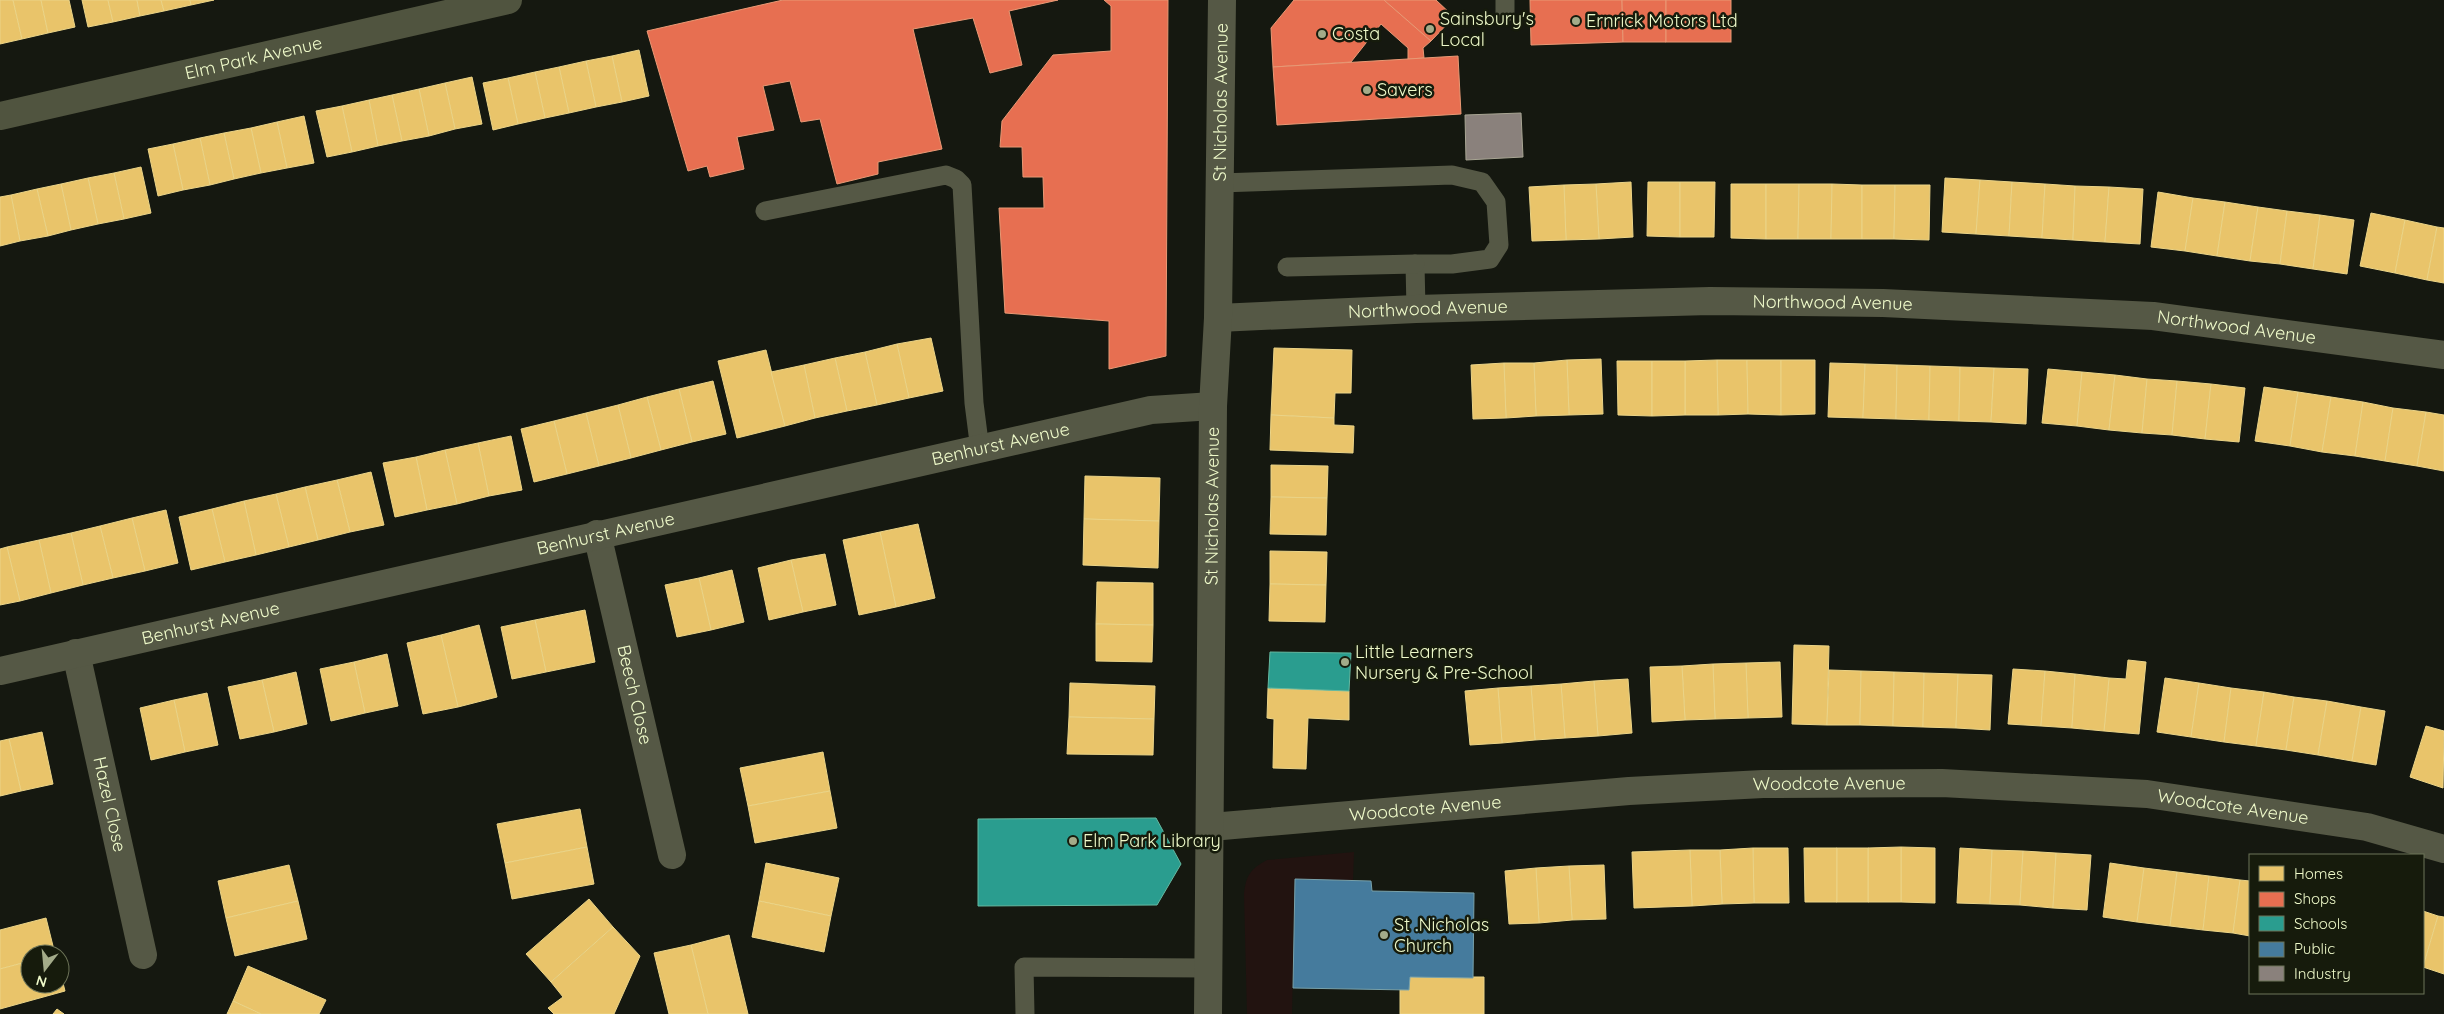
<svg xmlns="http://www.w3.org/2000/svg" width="2444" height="1014" font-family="Quicksand,sans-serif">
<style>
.green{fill:#221310}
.homes{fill:#e9c46a;stroke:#ebd487}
.shops{fill:#e76f51;stroke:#e99975}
.schools{fill:#2a9d8f;stroke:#65b9a1}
.public{fill:#457b9d;stroke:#78a1aa}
.industry{fill:#8a817c;stroke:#a8a593}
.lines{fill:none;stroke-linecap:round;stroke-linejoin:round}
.lane{stroke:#555845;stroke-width:19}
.street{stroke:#555845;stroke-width:28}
.secondary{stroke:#50543f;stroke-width:28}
.poi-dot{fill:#a3ab89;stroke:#161b0c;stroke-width:2}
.labels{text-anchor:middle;stroke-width:5;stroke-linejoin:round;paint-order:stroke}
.poi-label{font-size:18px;fill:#effaca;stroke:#161b0c;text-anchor:start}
.street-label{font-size:18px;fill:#effaca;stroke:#161b0c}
</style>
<rect width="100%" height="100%" fill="#151810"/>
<path class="green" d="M1354 852 1353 880H1295L1292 1014H1247L1244 894C1246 876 1250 869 1267 860Z"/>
<g class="homes">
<path d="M0 0H13L22 39 0 44Z"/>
<path d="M13 0H41L48 33 22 39Z"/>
<path d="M41 0H69L75 27 48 33Z"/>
<path d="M82 0H108L113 22 88 27Z"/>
<path d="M108 0H137L140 16 113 22Z"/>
<path d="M137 0H161L164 11 140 16Z"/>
<path d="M161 0H190L191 5 164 11Z"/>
<path d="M190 0H214L191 5Z"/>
<path d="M639 50 649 96 622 102 612 56Z"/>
<path d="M612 56 622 102 596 107 586 61Z"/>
<path d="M586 61 596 107 569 113 559 67Z"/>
<path d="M559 67 569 113 545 118 535 72Z"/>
<path d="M535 72 545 118 518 124 508 78Z"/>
<path d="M472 77 482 124 455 129 445 83Z"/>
<path d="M508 78 518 124 493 130 483 83Z"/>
<path d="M445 83 455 129 429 136 419 89Z"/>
<path d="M419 89 429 136 402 141 392 95Z"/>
<path d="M392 95 402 141 378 146 369 100Z"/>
<path d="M369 100 378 146 352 152 342 106Z"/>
<path d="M342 106 352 152 327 157 316 111Z"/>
<path d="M304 116 314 163 287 168 277 122Z"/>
<path d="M277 122 287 168 261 173 251 128Z"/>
<path d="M251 128 261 173 234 179 224 133Z"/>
<path d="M224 133 234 179 210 185 200 138Z"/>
<path d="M200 138 210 185 183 190 173 144Z"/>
<path d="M173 144 183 190 158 196 148 149Z"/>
<path d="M141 167 151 213 124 219 114 173Z"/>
<path d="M114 173 124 219 98 224 88 178Z"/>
<path d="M88 178 98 224 71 230 61 184Z"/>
<path d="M1945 178 1980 180 1976 234 1942 232Z"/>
<path d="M1980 180 2012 182 2009 236 1976 234Z"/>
<path d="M1631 182 1633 237 1599 239 1596 184Z"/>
<path d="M1648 182H1680V237L1647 236Z"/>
<path d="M1680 182H1715L1714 237H1680Z"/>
<path d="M2012 182 2045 184 2042 238 2009 236Z"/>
<path d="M61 184 71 230 48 236 37 189Z"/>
<path d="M1596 184 1599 239 1566 240 1564 185Z"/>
<path d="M1731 184H1766V239L1731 238Z"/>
<path d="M1766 184H1799L1798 239H1766Z"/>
<path d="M1799 184H1832L1831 239H1798Z"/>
<path d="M1832 184 1862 185V239H1831Z"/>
<path d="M2045 184 2075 186 2073 240 2042 238Z"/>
<path d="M1564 185 1566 240 1532 241 1529 187Z"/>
<path d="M1862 185H1895L1894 239H1862Z"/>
<path d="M1895 185H1930L1929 240 1894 239Z"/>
<path d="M2075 186 2109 187 2105 242 2073 240Z"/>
<path d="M2109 187 2143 189 2140 244 2105 242Z"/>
<path d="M37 189 48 236 20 241 11 195Z"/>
<path d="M2158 192 2193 198 2185 251 2151 247Z"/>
<path d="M11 195 20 241 0 246V197Z"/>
<path d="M2193 198 2225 202 2217 256 2185 251Z"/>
<path d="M2225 202 2258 207 2250 261 2217 256Z"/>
<path d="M2258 207 2287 211 2280 264 2250 261Z"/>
<path d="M2287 211 2320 215 2313 269 2280 264Z"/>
<path d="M2371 213 2405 220 2395 273 2360 266Z"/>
<path d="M2320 215 2354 220 2347 274 2313 269Z"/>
<path d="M2405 220 2437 227 2427 280 2395 273Z"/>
<path d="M2437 227 2444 228V283L2427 280Z"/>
<path d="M931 338 943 391 909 398 897 344Z"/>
<path d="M897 344 909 398 877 405 865 352Z"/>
<path d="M1274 348 1352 350 1351 393H1335L1334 418 1271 415Z"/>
<path d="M766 350 785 426 737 438 718 361Z"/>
<path d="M865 352 877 405 847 411 835 358Z"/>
<path d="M835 358 847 411 815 418 804 365Z"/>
<path d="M1601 359 1603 414 1569 415 1567 360Z"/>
<path d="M1567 360 1569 415 1536 416 1534 363Z"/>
<path d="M1717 360H1747L1748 414 1718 415Z"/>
<path d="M1717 360 1718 415H1685V361Z"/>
<path d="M1747 360H1781V415L1748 414Z"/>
<path d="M1781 360H1815V414L1781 415Z"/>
<path d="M1617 361H1652V416L1618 415Z"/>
<path d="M1652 361H1685V415L1652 416Z"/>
<path d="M1504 363H1534L1536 416 1506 418Z"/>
<path d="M1504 363 1506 418 1473 419 1471 365Z"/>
<path d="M1830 363 1865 364 1863 418 1828 417Z"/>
<path d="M1865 364 1897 365 1896 419 1863 418Z"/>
<path d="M804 365 815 418 785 426 771 372Z"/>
<path d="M1897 365 1930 366 1929 420 1896 419Z"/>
<path d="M1930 366 1960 367 1959 421 1929 420Z"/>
<path d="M1960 367 1994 368 1991 422 1959 421Z"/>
<path d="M1994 368 2028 369 2026 424 1991 422Z"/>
<path d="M2048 369 2082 372 2077 426 2042 423Z"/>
<path d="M2082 372 2115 375 2109 430 2077 426Z"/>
<path d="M2115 375 2147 379 2142 433 2109 430Z"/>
<path d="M2147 379 2177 381 2172 435 2142 433Z"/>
<path d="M713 381 726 434 692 442 679 389Z"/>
<path d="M2177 381 2211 384 2205 439 2172 435Z"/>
<path d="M2211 384 2245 388 2239 442 2205 439Z"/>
<path d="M2264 387 2298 392 2290 446 2255 441Z"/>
<path d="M679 389 692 442 661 450 647 397Z"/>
<path d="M2298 392 2331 397 2322 452 2290 446Z"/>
<path d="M647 397 661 450 631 458 618 405Z"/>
<path d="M2331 397 2363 402 2355 456 2322 452Z"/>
<path d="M2363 402 2393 408 2385 461 2355 456Z"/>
<path d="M618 405 631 458 599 466 586 413Z"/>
<path d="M2393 408 2426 412 2417 466 2385 461Z"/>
<path d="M2426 412 2444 415V471L2417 466Z"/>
<path d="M586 413 599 466 567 474 554 421Z"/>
<path d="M1271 415 1334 418V425L1354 426 1353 453 1270 450Z"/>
<path d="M554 421 567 474 534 482 521 429Z"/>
<path d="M511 436 522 490 489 496 478 443Z"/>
<path d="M478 443 489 496 457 504 445 450Z"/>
<path d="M445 450 457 504 427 510 416 457Z"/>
<path d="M416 457 427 510 395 517 383 463Z"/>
<path d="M1271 465 1328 466 1327 498 1271 497Z"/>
<path d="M371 472 384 525 350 532 337 480Z"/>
<path d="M1085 476 1160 478 1159 521 1084 519Z"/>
<path d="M337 480 350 532 318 540 305 487Z"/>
<path d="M305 487 318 540 289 547 276 494Z"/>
<path d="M276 494 289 547 256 555 244 501Z"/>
<path d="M1271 497 1327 498 1326 535 1270 534Z"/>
<path d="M244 501 256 555 225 562 212 509Z"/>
<path d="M212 509 225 562 191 570 179 517Z"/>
<path d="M166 510 178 563 145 571 132 518Z"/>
<path d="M132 518 145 571 113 578 100 526Z"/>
<path d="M1084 519 1159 521 1158 568 1083 565Z"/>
<path d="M918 524 935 598 896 607 880 532Z"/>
<path d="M100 526 113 578 83 585 71 533Z"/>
<path d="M880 532 896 607 859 615 843 540Z"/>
<path d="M71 533 83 585 51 593 39 540Z"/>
<path d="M39 540 51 593 20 601 7 547Z"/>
<path d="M7 547 20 601 0 605V549Z"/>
<path d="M1270 551 1327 552 1326 585 1270 584Z"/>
<path d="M825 554 836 605 803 612 791 560Z"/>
<path d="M791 560 803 612 769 620 758 568Z"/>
<path d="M732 570 744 622 711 630 699 578Z"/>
<path d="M699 578 711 630 677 637 665 585Z"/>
<path d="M1097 582 1153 583V625L1096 624Z"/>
<path d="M1270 584 1326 585 1325 622 1269 621Z"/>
<path d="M585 610 595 662 546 672 535 620Z"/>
<path d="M535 620 546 672 512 679 501 627Z"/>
<path d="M1096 624 1153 625 1152 662 1096 661Z"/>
<path d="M479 625 497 697 458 707 441 635Z"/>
<path d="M441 635 458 707 423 714 407 643Z"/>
<path d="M1794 645 1829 646 1827 725 1792 724Z"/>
<path d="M387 654 398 706 365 713 354 662Z"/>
<path d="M2128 660 2146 662 2139 734 2104 731 2109 678 2126 679Z"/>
<path d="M354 662 365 713 331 721 320 669Z"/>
<path d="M1780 662 1782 717 1748 718 1746 663Z"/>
<path d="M1746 663 1748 718 1715 719 1713 664Z"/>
<path d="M1713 664 1715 719 1685 720 1682 666Z"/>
<path d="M1682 666 1685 720 1652 722 1650 667Z"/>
<path d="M2013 669 2045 671 2041 726 2008 724Z"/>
<path d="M1829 670 1861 671 1860 725H1827Z"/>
<path d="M1861 671 1894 672 1893 726 1860 725Z"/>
<path d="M2045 671 2075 674 2072 728 2041 726Z"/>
<path d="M296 672 307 724 274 732 262 680Z"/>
<path d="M1894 672 1924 673 1923 727 1893 726Z"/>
<path d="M1924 673 1958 674 1956 728 1923 727Z"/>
<path d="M1958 674 1992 675 1990 730 1956 728Z"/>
<path d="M2075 674 2109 678 2104 731 2072 728Z"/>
<path d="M2165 678 2199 683 2191 737 2157 732Z"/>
<path d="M1628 679 1632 733 1598 736 1594 681Z"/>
<path d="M262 680 274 732 240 739 228 687Z"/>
<path d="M1594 681 1598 736 1565 738 1561 684Z"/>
<path d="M1070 683 1155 686 1154 719 1069 717Z"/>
<path d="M2199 683 2231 688 2224 742 2191 737Z"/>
<path d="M1561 684 1565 738 1535 740 1531 686Z"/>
<path d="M1531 686 1535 740 1502 743 1498 688Z"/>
<path d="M1268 688 1349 691V720L1308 718 1306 769 1273 768 1274 719 1267 718Z"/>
<path d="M1498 688 1502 743 1470 745 1465 691Z"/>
<path d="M2231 688 2264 692 2256 746 2224 742Z"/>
<path d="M2264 692 2294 697 2286 750 2256 746Z"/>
<path d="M207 693 218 745 185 752 174 700Z"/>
<path d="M2294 697 2327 701 2318 755 2286 750Z"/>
<path d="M174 700 185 752 151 760 140 708Z"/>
<path d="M2327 701 2361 707 2352 761 2318 755Z"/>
<path d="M2361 707 2385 711 2376 765 2352 761Z"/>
<path d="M1069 717 1154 719 1153 755 1067 754Z"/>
<path d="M2426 726 2444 731 2443 788 2410 777Z"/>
<path d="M42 732 53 784 21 791 9 739Z"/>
<path d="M9 739 21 791 0 796V741Z"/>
<path d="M823 752 830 791 748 806 740 768Z"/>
<path d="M830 791 837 828 755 843 748 806Z"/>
<path d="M580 809 587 847 505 863 497 824Z"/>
<path d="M587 847 594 884 512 899 505 863Z"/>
<path d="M1901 847 1935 848V903L1901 902Z"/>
<path d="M1901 847V902H1868V848Z"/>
<path d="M1753 848H1788L1789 903H1754Z"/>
<path d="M1753 848 1754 903 1722 904 1720 850Z"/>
<path d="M1804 848H1837V902H1805Z"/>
<rect x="1837" y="848" width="31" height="54"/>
<path d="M1960 848 1992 850 1990 904 1957 903Z"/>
<path d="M1690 850H1720L1722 904 1692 906Z"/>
<path d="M1690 850 1692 906 1634 908 1632 852Z"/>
<path d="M1992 850 2023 851 2020 905 1990 904Z"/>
<path d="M2023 851 2056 853 2053 908 2020 905Z"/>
<path d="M2056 853 2091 855 2087 910 2053 908Z"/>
<path d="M766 863 839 878 831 916 759 901Z"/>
<path d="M2110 863 2144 868 2137 922 2103 917Z"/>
<path d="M289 865 298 901 226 918 218 881Z"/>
<path d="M1604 865 1606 919 1572 920 1569 866Z"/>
<path d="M1569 866 1572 920 1539 923 1536 868Z"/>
<path d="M1536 868 1539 923 1509 924 1505 871Z"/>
<path d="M2144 868 2177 872 2170 926 2137 922Z"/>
<path d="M2177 872 2209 876 2203 930 2170 926Z"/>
<path d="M2209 876 2240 880 2233 933 2203 930Z"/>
<path d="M2240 880 2250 881V936L2233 933Z"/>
<path d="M589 899 613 927 551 982 526 954Z"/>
<path d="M298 901 307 939 235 956 226 918Z"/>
<path d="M759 901 831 916 824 952 752 937Z"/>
<path d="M2423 911 2438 916 2423 967Z"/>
<path d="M2438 916 2444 917V974L2423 967Z"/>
<path d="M46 918 55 954H30V961L0 969V930Z"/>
<path d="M613 927 640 956 614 1014H554L548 1008 563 997 551 982Z"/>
<path d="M729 935 748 1014H708L691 945Z"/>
<path d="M691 945 708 1014H669L654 953Z"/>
<path d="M30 961V984H60V971L65 991 0 1009V969Z"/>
<path d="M248 966 326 1000 319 1014H261L233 1001Z"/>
<path d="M1410 977H1484V1014H1400V989L1409 990Z"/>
<path d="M233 1001 261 1014H227Z"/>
<path d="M57 1009 64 1014H53Z"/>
</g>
<g class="shops">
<path d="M783 0H1058L1009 11 1022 65 990 73 973 18 913 29 942 149 878 162V174L837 184 820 119 801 122 790 81 763 86 774 130 737 137 744 169 710 177 707 166 688 171 647 31Z"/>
<path d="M1104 0H1168L1166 356 1109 369V321L1005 313 999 208H1044L1043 177H1023L1022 147H1000L1002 121 1053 55 1111 51V6Z"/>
<path d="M1294 0H1384L1431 41 1423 48 1424 58 1408 59V48L1381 24 1351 62 1273 67 1271 28Z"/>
<path d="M1384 0H1436L1454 17 1431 41Z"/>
<path d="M1530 0H1622L1623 42 1531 45Z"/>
<path d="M1622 0H1666V42H1623Z"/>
<rect x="1666" y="0" width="65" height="42"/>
<path d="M1458 56 1461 114 1277 125 1273 67Z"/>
</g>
<g class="schools">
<path d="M1270 652 1351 653 1349 691 1268 688Z"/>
<path d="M1156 818 1181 864 1157 905 978 906V819Z"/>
</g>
<path class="public" d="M1295 879 1371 881 1372 891 1474 893 1473 978 1410 977 1409 990 1293 988Z"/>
<path class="industry" d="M1521 113 1523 157 1466 160 1465 115Z"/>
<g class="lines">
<g class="lane">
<path d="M1505 0V13"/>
<path d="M1220 183 1452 175 1482 182 1496 202 1499 245 1490 259 1452 264H1415L1416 309"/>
<path d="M765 211 946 175 956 179 962 185 974 403 980 450"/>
<path d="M1287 267 1415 264"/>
<path d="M1025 1014 1024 967 1208 968"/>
</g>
<g class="street">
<path id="s1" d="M1218 318 1416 309 1710 301 1883 303 2153 316 2444 355"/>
<path id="s2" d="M597 534 672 855"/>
<path id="s3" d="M76 653 143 955"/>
<path id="s4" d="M0 671 1151 410 1213 406"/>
<path id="s5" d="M1211 827 1629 791 1763 784 1942 783 2147 794 2367 827 2444 849"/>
<path id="s6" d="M1208 1014 1213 406 1218 318 1222 0"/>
</g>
<path class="secondary" id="s7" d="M0 116 508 0"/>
</g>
<g class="poi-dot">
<circle cx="1576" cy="21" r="5"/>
<circle cx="1430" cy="29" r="5"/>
<circle cx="1322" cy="34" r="5"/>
<circle cx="1367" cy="90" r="5"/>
<circle cx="1345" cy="662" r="5"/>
<circle cx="1073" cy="841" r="5"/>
<circle cx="1384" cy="935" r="5"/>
</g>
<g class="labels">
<g class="poi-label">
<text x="1440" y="25">Sainsbury's<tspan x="1440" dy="21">Local</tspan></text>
<text x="1586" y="27">Ernrick Motors Ltd</text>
<text x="1332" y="40">Costa</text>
<text x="1377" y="96">Savers</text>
<text x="1355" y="658">Little Learners<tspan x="1355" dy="21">Nursery &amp; Pre-School</tspan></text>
<text x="1083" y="847">Elm Park Library</text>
<text x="1394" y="931">St .Nicholas<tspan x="1394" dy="21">Church</tspan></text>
</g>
<g class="street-label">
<text dy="6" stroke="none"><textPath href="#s7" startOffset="260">Elm Park Avenue</textPath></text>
<text dy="6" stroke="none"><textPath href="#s6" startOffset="912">St Nicholas Avenue</textPath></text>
<text dy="6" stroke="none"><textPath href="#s1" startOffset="615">Northwood Avenue</textPath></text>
<text dy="6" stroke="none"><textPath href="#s1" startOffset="210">Northwood Avenue</textPath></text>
<text dy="6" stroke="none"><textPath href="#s1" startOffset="1020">Northwood Avenue</textPath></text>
<text dy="6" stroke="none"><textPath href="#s4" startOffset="1026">Benhurst Avenue</textPath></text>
<text dy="6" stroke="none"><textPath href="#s6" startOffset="508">St Nicholas Avenue</textPath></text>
<text dy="6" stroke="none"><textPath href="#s4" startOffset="621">Benhurst Avenue</textPath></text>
<text dy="6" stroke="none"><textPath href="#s4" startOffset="216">Benhurst Avenue</textPath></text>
<text dy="6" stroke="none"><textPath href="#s2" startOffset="165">Beech Close</textPath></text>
<text dy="6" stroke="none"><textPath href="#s5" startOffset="620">Woodcote Avenue</textPath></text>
<text dy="6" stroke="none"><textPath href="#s3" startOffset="155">Hazel Close</textPath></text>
<text dy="6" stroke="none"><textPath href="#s5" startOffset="1025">Woodcote Avenue</textPath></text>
<text dy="6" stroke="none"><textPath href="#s5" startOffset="215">Woodcote Avenue</textPath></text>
</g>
</g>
<rect x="2249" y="854" width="175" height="140" fill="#161b0c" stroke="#6d7458"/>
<rect x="2259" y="866" width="25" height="15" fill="#e9c46a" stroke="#6d7458"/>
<text x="2294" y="879" font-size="15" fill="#effaca">Homes</text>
<rect x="2259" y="892" width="25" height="15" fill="#e76f51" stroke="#6d7458"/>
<text x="2294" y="904" font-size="15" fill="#effaca">Shops</text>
<rect x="2259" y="916" width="25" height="15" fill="#2a9d8f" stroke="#6d7458"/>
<text x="2294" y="929" font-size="15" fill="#effaca">Schools</text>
<rect x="2259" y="942" width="25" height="15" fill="#457b9d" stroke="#6d7458"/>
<text x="2294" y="954" font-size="15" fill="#effaca">Public</text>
<rect x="2259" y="966" width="25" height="15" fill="#8a817c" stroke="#6d7458"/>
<text x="2294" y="979" font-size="15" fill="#effaca">Industry</text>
<g transform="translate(45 969) rotate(196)"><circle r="24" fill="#161b0c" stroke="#6d7458"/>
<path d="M0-4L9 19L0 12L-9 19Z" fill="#a3ab89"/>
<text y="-8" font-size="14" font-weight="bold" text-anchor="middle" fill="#effaca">N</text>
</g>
</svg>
